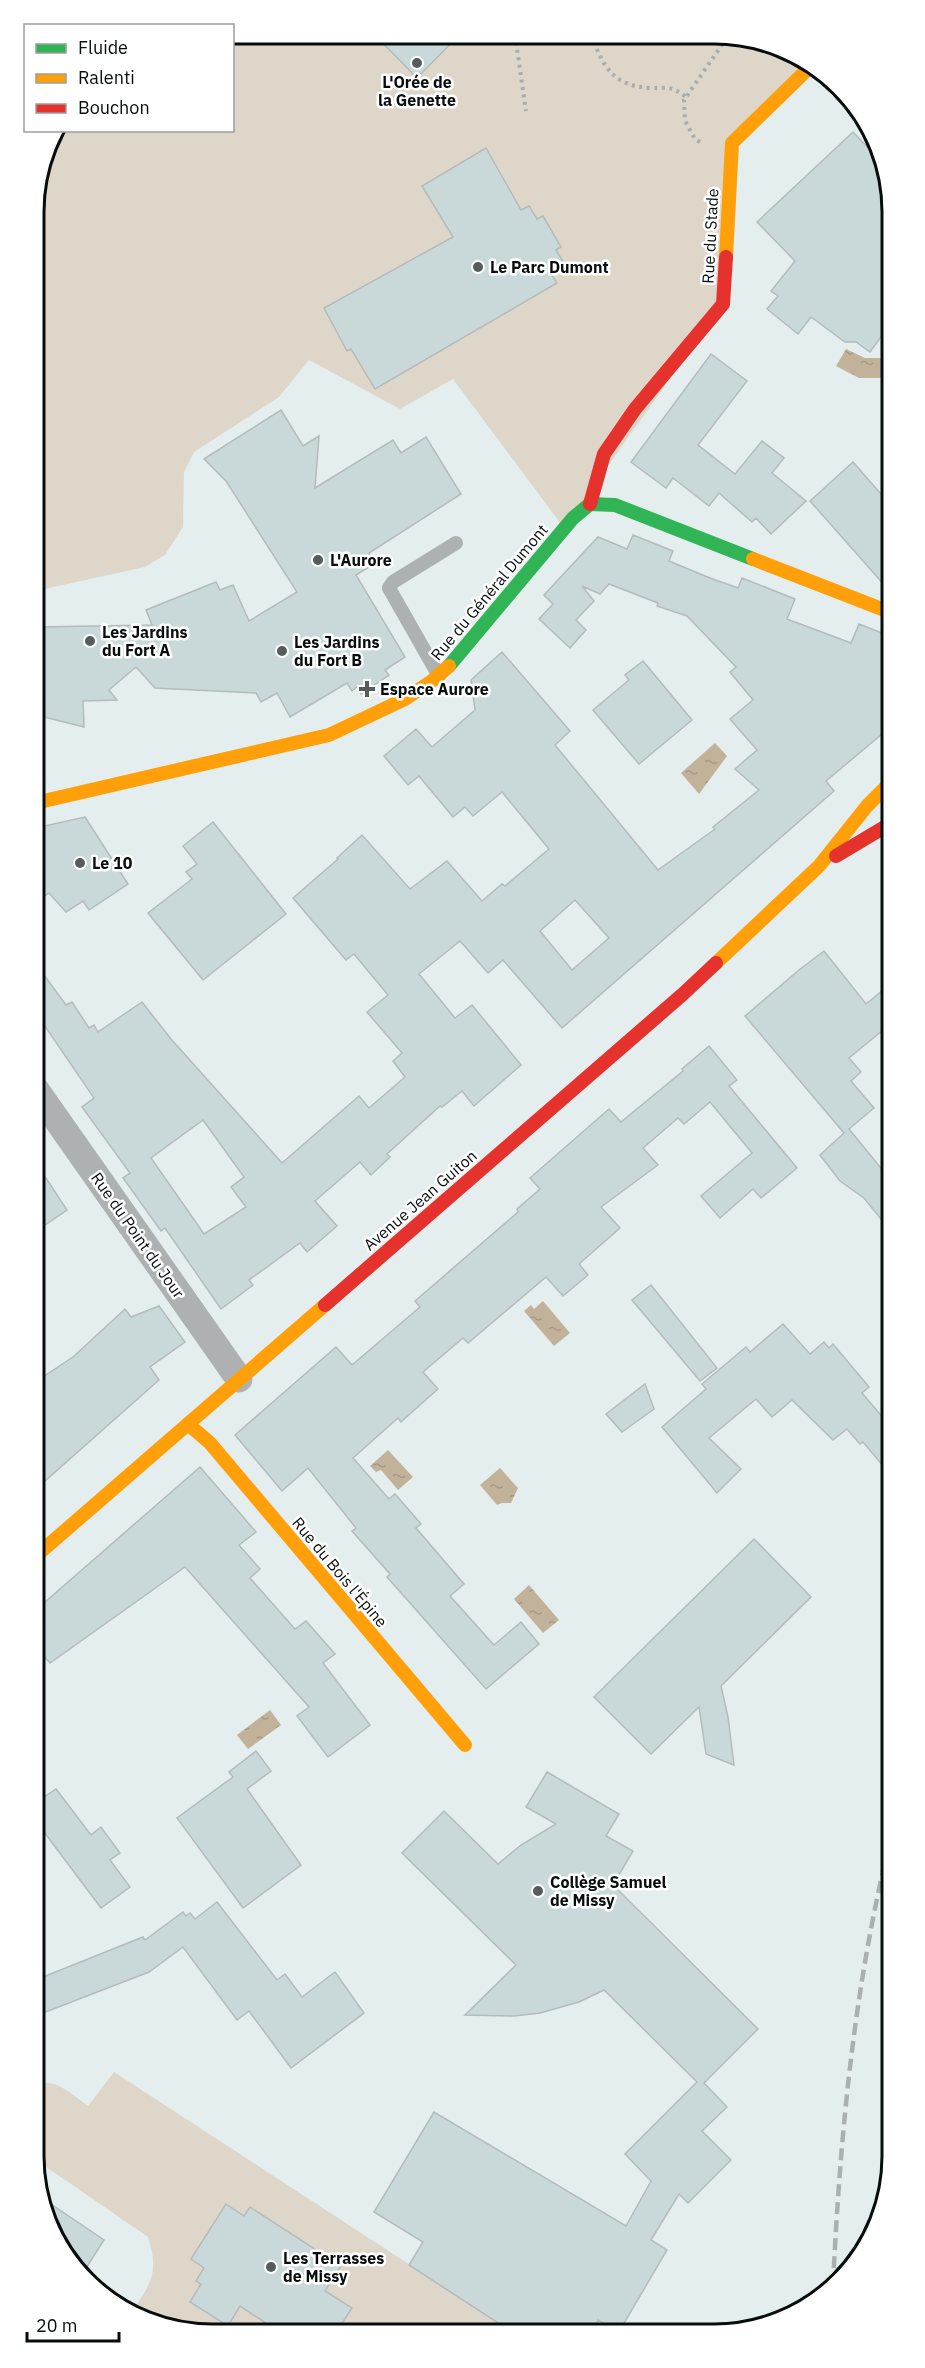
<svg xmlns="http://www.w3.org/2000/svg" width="925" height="2368" font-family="'IBM Plex Sans',sans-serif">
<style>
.garden{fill:#ded7c9}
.water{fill:url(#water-ripples)}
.building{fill:#c9d9da;stroke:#b4bbbb;stroke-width:1.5;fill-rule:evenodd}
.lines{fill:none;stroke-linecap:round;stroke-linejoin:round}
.path{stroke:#a8adae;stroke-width:4;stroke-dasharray:3 4.5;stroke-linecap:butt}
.lane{stroke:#adb1b1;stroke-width:14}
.street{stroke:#adb1b1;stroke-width:27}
.fast{stroke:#30b455;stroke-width:14}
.slow{stroke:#ff9f0a;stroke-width:14}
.jam{stroke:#e5322d;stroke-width:14}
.rail{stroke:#aab0b0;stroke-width:4.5;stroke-dasharray:12 6;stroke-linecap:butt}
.poi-dot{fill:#545c5c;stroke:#fff;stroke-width:2}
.labels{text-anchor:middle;stroke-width:5;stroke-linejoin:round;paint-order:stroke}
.poi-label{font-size:16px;font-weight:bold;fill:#070d0d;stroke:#fff;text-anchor:start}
.street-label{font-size:16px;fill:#070d0d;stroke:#fff}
.rim{fill:none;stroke:#070d0d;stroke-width:3}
</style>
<defs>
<pattern id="water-ripples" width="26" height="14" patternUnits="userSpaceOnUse" patternTransform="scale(1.5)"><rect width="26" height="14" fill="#c2b299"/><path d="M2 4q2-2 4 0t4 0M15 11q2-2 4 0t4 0" fill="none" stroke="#a59883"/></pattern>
</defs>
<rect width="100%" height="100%" fill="#e4eeee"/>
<g class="garden">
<path d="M233 33 748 36 810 67 732 143 723 304 564 528 453 379 400 409 309 360 279 397 194 452 184 472 183 527 165 555 145 567 35 591 33 199 51 133 53 131 232 130Z"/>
<path d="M114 2072 510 2330 177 2332 132 2316 130 2315C150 2284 160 2274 148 2237L39 2162V2084C56 2078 75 2097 88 2106Z"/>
</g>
<g class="water">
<path d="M846 349 865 358H887V378H859L836 366Z"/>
<path d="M715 743 727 756 699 794 681 773Z"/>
<path d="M543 1301 570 1333 554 1346 524 1311 531 1305 534 1309Z"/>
<path d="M388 1450 413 1477 398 1490 381 1470 376 1472 370 1466Z"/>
<path d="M500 1468 518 1488 511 1503H502L497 1505 480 1485Z"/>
<path d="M529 1585 559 1620 543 1633 514 1599Z"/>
<path d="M270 1710 281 1725 248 1749 237 1735Z"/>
</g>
<g class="building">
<path d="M374 34 459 35 417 78Z"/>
<path d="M853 132 886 167V330L870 352 856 342H845L811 317 798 334 767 309 778 296 771 291 795 261 757 222Z"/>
<path d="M486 148 521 210 529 206 537 219 543 216 561 247 556 250 564 263 549 271 557 283 375 389 351 349 347 351 324 308 453 237 422 186Z"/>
<path d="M711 354 747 381 698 445 735 474 762 441 784 458 772 473 806 501 771 534 756 518 752 522 719 493 709 506 673 478 666 488 631 462Z"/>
<path d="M281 410 303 446 319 436 315 488 393 440 401 453 426 437 461 494 369 553 374 564 356 575 405 657 385 670 389 675 361 694 357 687 352 691 347 683 290 717 277 693 261 702 256 693 155 688 136 667 109 690 117 700 83 701 84 727 36 715 44 690H35V651H38V627L152 625 146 610 216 582 220 590 233 585 249 621 297 592 226 481 204 459Z"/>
<path d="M853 462 887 501V588L810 501Z"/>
<path d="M633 535 673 551 669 561 710 578 738 588 742 578 795 599 787 619 851 643 859 624 887 635 888 729 826 781 834 791 562 1028 503 960 488 973 460 941 419 974 455 1018 472 1005 521 1065 474 1106 462 1091 442 1107 440 1106 387 1154 390 1157 371 1175 360 1162 315 1201 337 1226 307 1252 300 1243 249 1280 253 1285 221 1309 165 1228 161 1231 123 1178 130 1173 82 1107 94 1098 36 1013V964L66 1005 72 1002 89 1028 94 1025 98 1032 142 1002 171 1039 282 1163 359 1096 369 1108 405 1077 393 1061 402 1053 367 1012 388 995 354 954 346 960 293 898 338 859 337 858 362 835 410 889 447 861 482 901 502 884 505 886 549 849 502 792 473 816 465 807 453 817 419 776 408 785 384 756 416 729 432 747 475 710 471 680 502 652 570 731 555 745 658 870 715 829 713 827 759 790 735 769 757 750 730 719 753 700 730 672 736 667 687 616 657 606 658 603 609 584 600 594 582 586 594 601 576 620 586 630 570 648 539 619 553 604 544 595 598 537 627 549ZM575 900 609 938 572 970 540 931ZM203 1120 244 1177 231 1187 246 1207 204 1234 151 1158Z"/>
<path d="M643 661 692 720 639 764 593 710 629 680 625 675Z"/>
<path d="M85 817 128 884 89 910 83 901 66 912 49 893 35 903V828Z"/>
<path d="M213 822 286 914 203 980 148 913 192 879 186 872 197 864 183 846Z"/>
<path d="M824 951 866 1004 888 986V1026L849 1058 861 1072 851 1081 874 1108 849 1129 889 1178V1229L864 1198 840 1181 820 1155 844 1133 745 1016 799 970Z"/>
<path d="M709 1046 737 1080 729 1086 797 1168 761 1198 753 1189 720 1218 701 1196 752 1153 710 1102 684 1124 678 1118 643 1148 658 1165 601 1207 620 1228 579 1264 588 1275 563 1296 546 1277 468 1343 463 1338 423 1372 438 1389 401 1422 398 1418 353 1458 389 1499 395 1494 421 1524 416 1528 464 1584 450 1596 494 1645 521 1622 539 1644 486 1689 387 1577 390 1574 352 1531 356 1528 308 1468 282 1491 235 1435 336 1347 352 1365 420 1307 415 1301 518 1212 517 1209 540 1189 530 1178 609 1109 621 1122 683 1071 682 1069Z"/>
<path d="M36 1163 67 1210 36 1231Z"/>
<path d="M651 1285 717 1368 700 1381 632 1300Z"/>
<path d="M159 1306 185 1342 150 1367 159 1380 37 1488V1381L73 1357 125 1309 131 1317Z"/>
<path d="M783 1324 810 1354 824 1342 829 1348 833 1344 869 1387 862 1393 890 1426V1474L863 1442 860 1444 847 1429 833 1440 792 1400 772 1417 756 1399 709 1438 741 1469 717 1493 662 1427 706 1389 702 1384 746 1347 750 1352Z"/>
<path d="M645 1384 654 1409 622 1432 606 1414Z"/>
<path d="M200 1467 256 1532 239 1545 260 1569 250 1578 295 1629 306 1621 335 1654 323 1663 370 1725 328 1757 297 1716 309 1707 185 1567 50 1663 37 1648V1609Z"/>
<path d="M754 1539 811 1597 721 1686 728 1717 734 1765 706 1754 699 1707 651 1754 594 1697Z"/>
<path d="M256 1751 271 1771 247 1789 301 1865 243 1908 177 1818 233 1777 229 1772Z"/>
<path d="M547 1772 619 1814 606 1836 633 1851 613 1885 758 2029 704 2083 727 2107 702 2131 731 2160 688 2203 679 2194 651 2240 667 2250 620 2330H614L598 2320 593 2330H509L409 2265 423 2242 374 2212 434 2112 626 2226 651 2181 625 2154 697 2082 604 1990 579 2002 540 2013 514 2016 465 2015 516 1965 402 1853 444 1811 498 1864 521 1845 556 1824 526 1807Z"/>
<path d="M56 1789 91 1835 101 1827 120 1853 110 1860 130 1887 101 1908 38 1824V1801Z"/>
<path d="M217 1902 277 1980 285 1974 302 1997 335 1972 364 2013 291 2068 249 2011 237 2020 183 1947 149 1972 38 2015V1979L143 1937 145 1940 183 1912 186 1916 190 1913 195 1919Z"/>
<path d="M39 2196 104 2240 81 2276 39 2203Z"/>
<path d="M226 2204 244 2216 250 2207 341 2266 325 2291 352 2308 337 2331H278L240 2306 228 2326 190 2302 201 2284 196 2281 204 2268 191 2259Z"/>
</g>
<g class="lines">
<g class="path">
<path d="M515 35 526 111"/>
<path d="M591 35C604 68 613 86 651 88 668 88 672 86 686 97"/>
<path d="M700 142 695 139 685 121 684 100 728 36"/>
<path d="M260 2331 265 2323"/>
</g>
<path class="lane" d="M439 676 389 588 393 582 456 543"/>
<path class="street" d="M36 1090 239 1379"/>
<path class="fast" d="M449 666 573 518 590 504 615 505 753 559"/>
<g class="slow">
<path d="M726 257 732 143 810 67"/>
<path d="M753 559 887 611"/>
<path d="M35 803 329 735 405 699 432 681 449 666"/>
<path d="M716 963 819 866 867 806 888 785"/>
<path d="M188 1424 210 1443 465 1745"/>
<path d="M37 1555 325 1305"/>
</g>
<g class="jam">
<path d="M590 504 604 454 635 409 723 304 726 257"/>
<path d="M836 856 888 825"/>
<path d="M325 1305 683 994 716 963"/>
</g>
<path class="rail" d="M833 2286C840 2136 854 1985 891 1838"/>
</g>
<g class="poi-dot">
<circle cx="417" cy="63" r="6"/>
<circle cx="478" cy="267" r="6"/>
<circle cx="318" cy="560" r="6"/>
<circle cx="90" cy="641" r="6"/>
<circle cx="282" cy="651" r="6"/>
<path d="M364 680h6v6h6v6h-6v6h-6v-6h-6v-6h6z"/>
<circle cx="80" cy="863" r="6"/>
<circle cx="538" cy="1891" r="6"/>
<circle cx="271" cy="2267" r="6"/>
</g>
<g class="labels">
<g class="poi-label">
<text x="417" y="88" text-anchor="middle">L'Orée de<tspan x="417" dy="18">la Genette</tspan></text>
<text x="490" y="273">Le Parc Dumont</text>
<text x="330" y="566">L'Aurore</text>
<text x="102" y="638">Les Jardins<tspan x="102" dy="18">du Fort A</tspan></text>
<text x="294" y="648">Les Jardins<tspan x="294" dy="18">du Fort B</tspan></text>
<text x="380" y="695">Espace Aurore</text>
<text x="92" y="869">Le 10</text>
<text x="550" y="1888">Collège Samuel<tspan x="550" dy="18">de Missy</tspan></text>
<text x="283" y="2264">Les Terrasses<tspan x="283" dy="18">de Missy</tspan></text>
</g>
<g class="street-label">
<text transform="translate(710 236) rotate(-87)" y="6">Rue du Stade</text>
<text transform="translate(489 592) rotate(-50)" y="6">Rue du Général Dumont</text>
<text transform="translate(420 1200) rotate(-41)" y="6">Avenue Jean Guiton</text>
<text transform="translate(138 1235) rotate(55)" y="6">Rue du Point du Jour</text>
<text transform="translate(340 1572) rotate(50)" y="6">Rue du Bois l'Épine</text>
</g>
</g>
<path d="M0 0H925V2368H0ZM212 44H714A168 168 0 0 1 882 212V2156A168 168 0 0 1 714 2324H212A168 168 0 0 1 44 2156V212A168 168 0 0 1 212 44Z" fill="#fff" fill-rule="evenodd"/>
<path class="rim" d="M212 44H714A168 168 0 0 1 882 212V2156A168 168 0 0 1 714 2324H212A168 168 0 0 1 44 2156V212A168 168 0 0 1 212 44Z"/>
<rect x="24" y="24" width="210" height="108" fill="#ffffff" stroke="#9c9e9e" stroke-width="1.5"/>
<rect x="36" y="44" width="30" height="9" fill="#30b455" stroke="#9c9e9e" stroke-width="1.5"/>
<text x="78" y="54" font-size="18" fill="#070d0d">Fluide</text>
<rect x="36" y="74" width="30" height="9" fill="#ff9f0a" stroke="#9c9e9e" stroke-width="1.5"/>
<text x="78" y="84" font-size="18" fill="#070d0d">Ralenti</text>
<rect x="36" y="104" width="30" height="9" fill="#e5322d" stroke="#9c9e9e" stroke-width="1.5"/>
<text x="78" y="114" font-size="18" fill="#070d0d">Bouchon</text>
<path d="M27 2332v9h92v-9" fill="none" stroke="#070d0d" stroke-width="3"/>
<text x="36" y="2332" font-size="18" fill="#070d0d" stroke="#ffffff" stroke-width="4.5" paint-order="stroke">20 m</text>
</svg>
